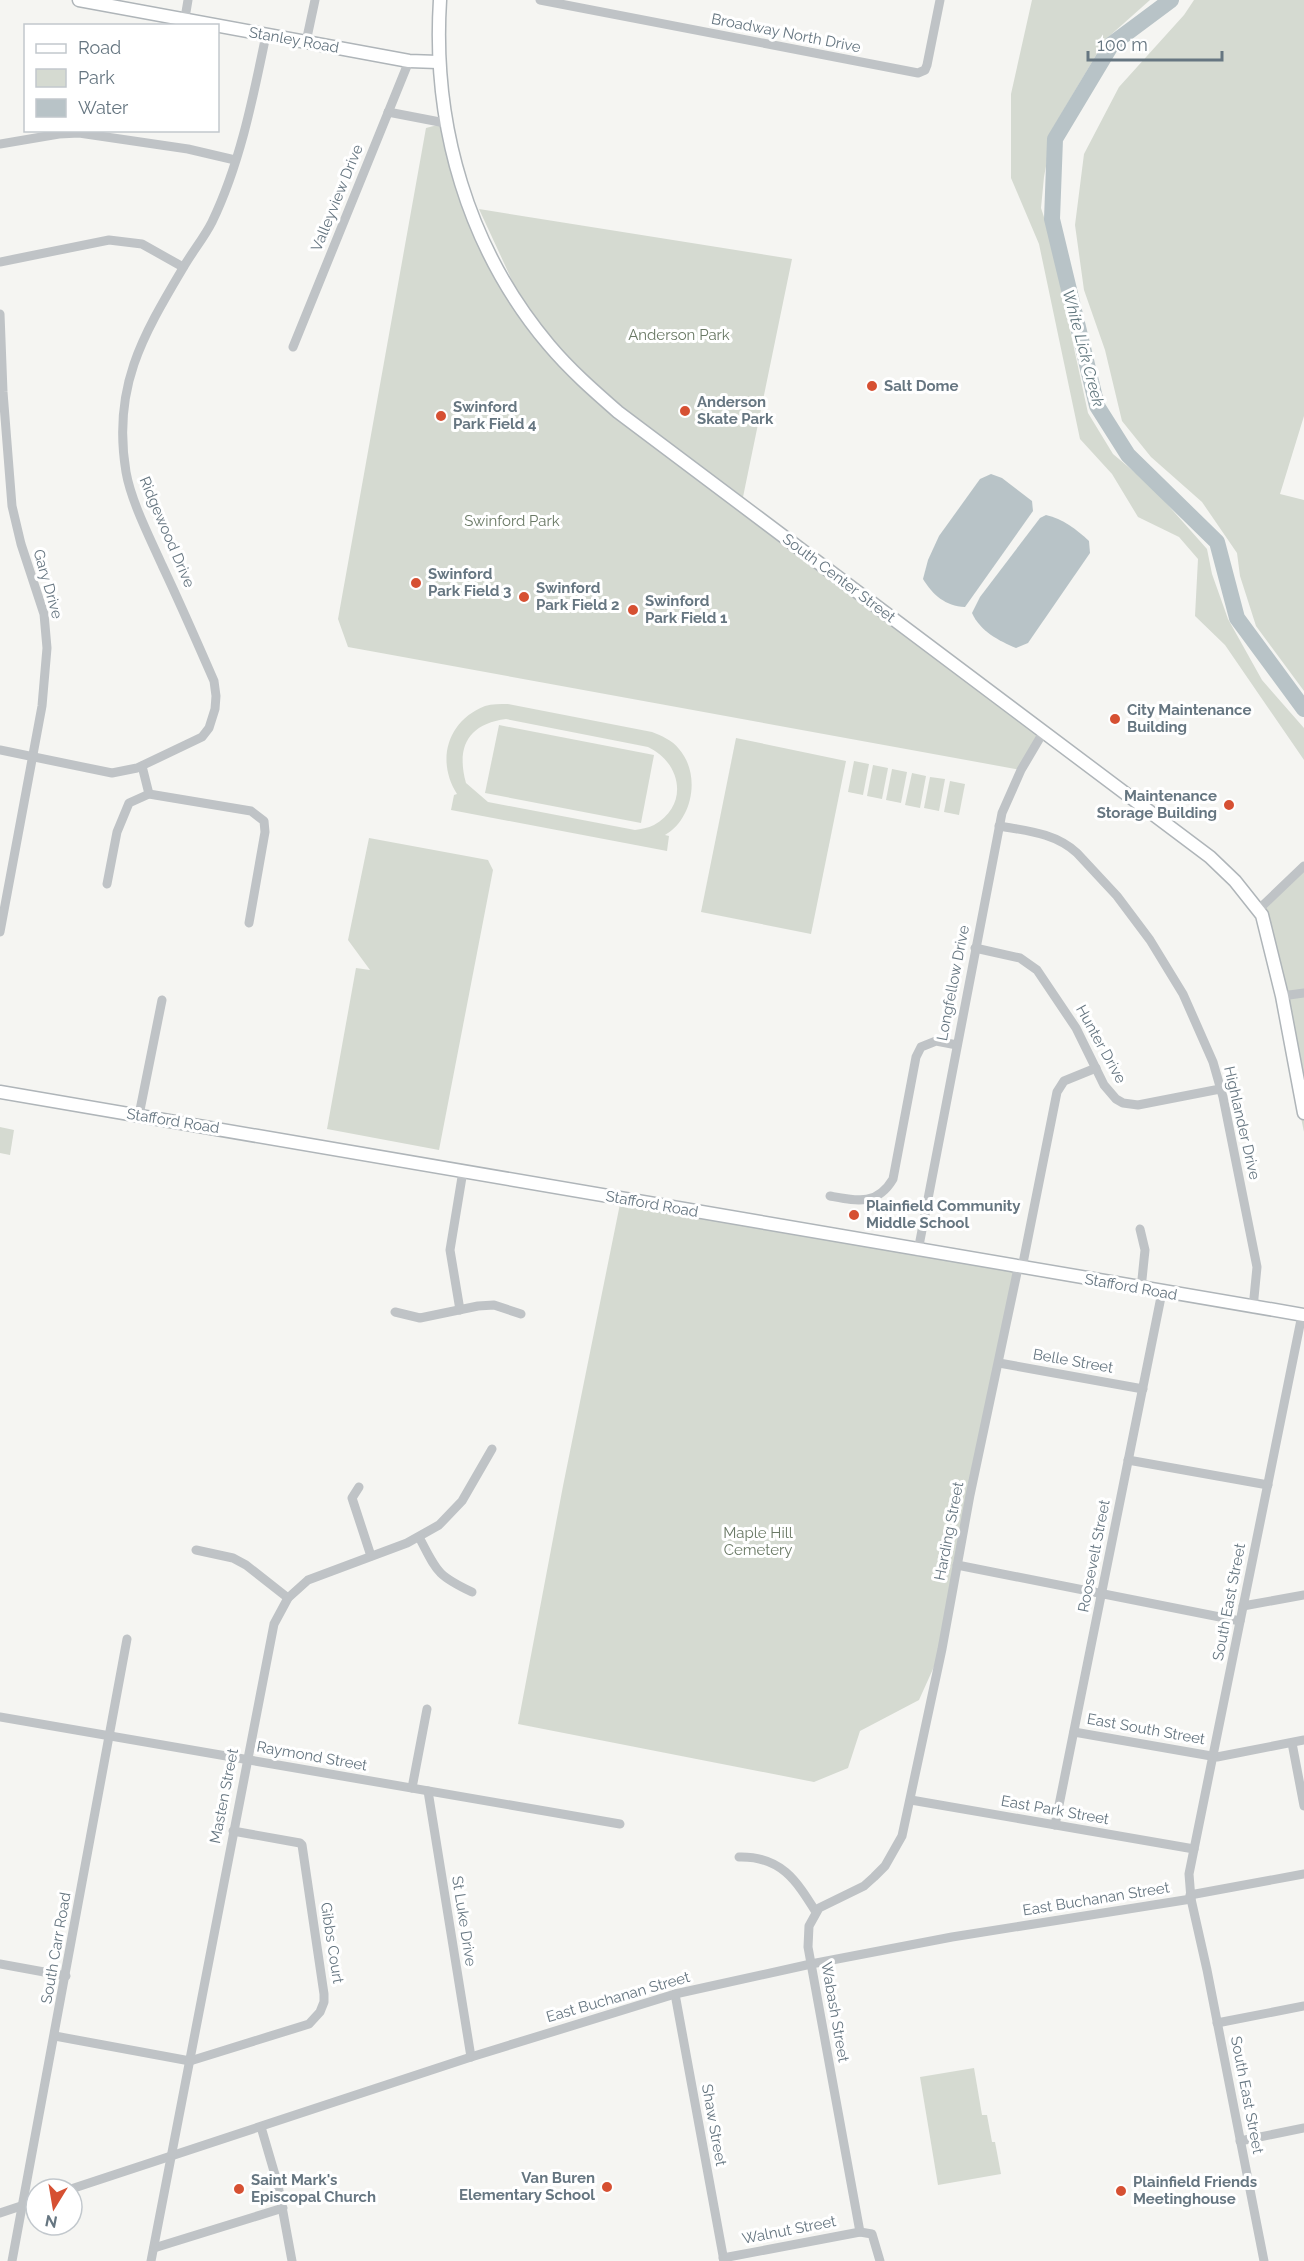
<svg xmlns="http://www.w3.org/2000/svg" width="1304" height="2261" font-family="Raleway,sans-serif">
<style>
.green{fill:#d5dad1;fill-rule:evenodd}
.water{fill:#b8c3c7}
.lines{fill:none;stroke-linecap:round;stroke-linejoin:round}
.river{stroke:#b8c3c7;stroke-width:16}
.secondary-casing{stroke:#afb5b9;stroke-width:15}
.street{stroke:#bfc3c6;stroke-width:9}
.secondary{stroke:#fff;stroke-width:12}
.poi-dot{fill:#d65032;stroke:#fff;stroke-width:2}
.labels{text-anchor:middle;stroke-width:6;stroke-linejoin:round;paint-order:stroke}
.street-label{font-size:15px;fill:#667681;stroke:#fff}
.park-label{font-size:15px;fill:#6a7965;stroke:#fff}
.poi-label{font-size:15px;font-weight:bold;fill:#667681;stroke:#fff;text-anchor:start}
.water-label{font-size:16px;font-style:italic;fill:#62777e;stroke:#fff}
</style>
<rect width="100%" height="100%" fill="#f5f5f2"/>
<g class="green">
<path d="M1032 0H1150L1105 40 1053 128 1044 177 1041 208 1049 232 1088 413 1113 454 1151 486 1207 549 1212 574 1228 619 1262 680 1304 728V760L1225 645 1195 616 1198 559 1179 537 1138 517 1112 474 1080 439 1039 244 1011 178V94Z"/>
<path d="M1194 0H1304V416L1280 494 1304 500V691L1256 626 1240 576 1237 553 1202 502 1151 457 1122 421 1105 350 1084 290 1075 225 1084 154 1119 87 1184 15Z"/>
<path d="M445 123 466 200 529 317 479 209 792 259 743 497 595 390 1044 731 1021 770 348 647 338 619 426 128Z"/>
<path d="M508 704 652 732C662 736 672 740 679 749 701 774 693 819 665 835L669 836 667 851 451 810 454 795 457 794C436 761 447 721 485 706 492 704 500 704 508 704ZM506 719 648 747C682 763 689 806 654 825 648 828 641 829 635 830L488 802 466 783C456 747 468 724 506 719Z"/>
<path d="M499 725 654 755 641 823 485 793Z"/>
<path d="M736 738 846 761 811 934 701 912Z"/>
<path d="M854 761 869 764 863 795 848 792Z"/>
<path d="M873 765 888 768 882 799 867 796Z"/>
<path d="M892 769 907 772 901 803 886 800Z"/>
<path d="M912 773 926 776 920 808 905 805Z"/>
<path d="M930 777 945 779 939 811 924 808Z"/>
<path d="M950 781 965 784 959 815 944 812Z"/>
<path d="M369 838 488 860 493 870 439 1150 327 1129 356 968 370 970 348 940Z"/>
<path d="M1304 863V1132L1258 910Z"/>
<path d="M0 1127 14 1130 10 1155 0 1153Z"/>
<path d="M621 1199 1018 1268 942 1649 919 1700 860 1731 848 1768 814 1782 518 1724 563 1486Z"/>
<path d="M974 2068 982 2115H987L992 2142H995L1001 2174 938 2185 920 2077Z"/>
</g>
<g class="water">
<path d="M991 474 1002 478 1032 501 1033 511 965 607C945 606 933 595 923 579L928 560 939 536 980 479Z"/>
<path d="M1046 515C1063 519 1076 529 1089 541L1090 553 1028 643 1016 648C999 641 980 631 972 613L980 597 1040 518Z"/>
</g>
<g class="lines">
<path class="river" d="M1171 0 1112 44 1055 139 1052 219 1097 406 1128 455 1217 542 1237 618 1304 709"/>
<g class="secondary-casing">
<g id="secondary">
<path d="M79 0 409 61 438 62"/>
<path d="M440 0C432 125 468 249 549 345 570 370 594 391 618 412L1210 857 1235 881 1262 915 1282 996 1304 1113"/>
<path d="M0 1092 1304 1315"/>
</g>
</g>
<g class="street">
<path d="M540 0 918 73 925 70 927 65 940 0"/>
<path d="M185 18 188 0"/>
<path d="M306 42 315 0"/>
<path d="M388 112 445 123"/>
<path d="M0 144 59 134 79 133 188 149 235 160"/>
<path d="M0 262 109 240 142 244 183 267"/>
<path d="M0 314 3 392 12 506 21 544 44 614 47 648 42 706 0 932"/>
<path d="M293 347 409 61"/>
<path d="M0 750 112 773 137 768 202 737 209 728 215 709 216 696 214 681C197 642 180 603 162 565 150 538 131 501 126 472 112 388 142 337 183 268 192 252 204 238 212 222 240 164 253 98 266 35"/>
<path d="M142 766 149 794"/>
<path d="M999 826C1028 831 1055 833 1077 853L1117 896 1150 940 1183 994 1213 1062 1223 1097 1257 1267 1253 1308"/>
<path d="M107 884 117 832 129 803 149 794 251 811 264 821 265 832 249 923"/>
<path d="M1258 910 1304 866"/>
<path d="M975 948 1020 958 1037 970 1076 1028 1104 1085 1116 1099 1123 1103 1138 1105 1220 1089"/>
<path d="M1282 996 1304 993"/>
<path d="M139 1115 162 1000"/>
<path d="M830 1196C857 1201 877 1206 893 1179L916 1057 921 1047 936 1041 957 1045"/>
<path d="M1140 1229 1145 1250 1141 1289"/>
<path d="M918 1251 1002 813 1021 770 1044 731"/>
<path d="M1022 1268 1057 1092 1064 1081 1096 1068"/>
<path d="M460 1310 450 1250 463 1171"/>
<path d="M395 1312 420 1318 478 1306 494 1305 521 1314"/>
<path d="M999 1363 1143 1389"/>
<path d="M1128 1460 1268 1485"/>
<path d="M359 1487 352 1498 371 1556"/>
<path d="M419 1537C437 1571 436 1575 472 1592"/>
<path d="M196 1550 233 1558 246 1565 288 1598"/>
<path d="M957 1565 1240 1621"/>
<path d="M1243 1606 1304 1595"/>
<path d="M0 1717 620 1824"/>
<path d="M1074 1732 1217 1757 1304 1740"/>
<path d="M1292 1743 1304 1806"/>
<path d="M412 1788 427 1709"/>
<path d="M428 1791 471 2057"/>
<path d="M911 1800 1194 1849"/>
<path d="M1055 1825 1162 1292"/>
<path d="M739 1857C781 1856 796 1880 816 1912"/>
<path d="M1190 1895 1304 1874"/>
<path d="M0 1964 66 1976"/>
<path d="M675 1994 724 2261"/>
<path d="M1217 2023 1304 2006"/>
<path d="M55 2036 190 2061 309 2024 320 2012 324 2002V1994L302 1845 300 1843 233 1831"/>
<path d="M261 2127 278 2185 292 2261"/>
<path d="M1240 2141 1304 2128"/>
<path d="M71 2189 471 2057 675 1994 811 1964 952 1937 1191 1899"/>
<path d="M0 2213 36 2201"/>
<path d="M860 2232 808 1947 809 1926 819 1908 864 1886 874 1877 885 1866 902 1836 942 1649 970 1495 1018 1268"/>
<path d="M154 2248 283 2208"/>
<path d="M723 2258 860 2232 872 2234 880 2261"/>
<path d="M12 2261 127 1639"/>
<path d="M151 2261 274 1624 288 1598 308 1580 407 1543 439 1525 462 1501 492 1449"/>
<path d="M1264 2261 1207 1970 1191 1899 1189 1874 1302 1315"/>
</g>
<use href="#secondary" class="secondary"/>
</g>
<g class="poi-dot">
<circle cx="872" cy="386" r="6"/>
<circle cx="685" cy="411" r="6"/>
<circle cx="441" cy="416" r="6"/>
<circle cx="416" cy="583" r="6"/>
<circle cx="524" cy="597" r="6"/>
<circle cx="633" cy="610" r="6"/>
<circle cx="1115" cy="719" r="6"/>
<circle cx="1229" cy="805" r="6"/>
<circle cx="854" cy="1215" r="6"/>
<circle cx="607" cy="2187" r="6"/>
<circle cx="239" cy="2189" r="6"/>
<circle cx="1121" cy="2191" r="6"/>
</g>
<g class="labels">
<g class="street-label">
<text transform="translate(786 33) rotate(11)" y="5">Broadway North Drive</text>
<text transform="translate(294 40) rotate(10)" y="5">Stanley Road</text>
<text transform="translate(337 198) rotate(-68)" y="5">Valleyview Drive</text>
<text transform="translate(167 532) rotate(67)" y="5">Ridgewood Drive</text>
<text transform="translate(839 578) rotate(37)" y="5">South Center Street</text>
<text transform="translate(48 584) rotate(74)" y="5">Gary Drive</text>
<text transform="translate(953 983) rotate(-79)" y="5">Longfellow Drive</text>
<text transform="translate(1101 1044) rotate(61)" y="5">Hunter Drive</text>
<text transform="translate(173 1121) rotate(9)" y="5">Stafford Road</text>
<text transform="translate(1242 1123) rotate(77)" y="5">Highlander Drive</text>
<text transform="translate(652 1204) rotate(10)" y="5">Stafford Road</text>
<text transform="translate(1131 1287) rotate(10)" y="5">Stafford Road</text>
<text transform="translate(1073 1361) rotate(10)" y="5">Belle Street</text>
<text transform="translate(949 1531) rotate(-79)" y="5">Harding Street</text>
<text transform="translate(1094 1556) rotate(-79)" y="5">Roosevelt Street</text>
<text transform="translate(1229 1602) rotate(-79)" y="5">South East Street</text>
<text transform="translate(1146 1729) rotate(10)" y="5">East South Street</text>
<text transform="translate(312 1756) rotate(10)" y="5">Raymond Street</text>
<text transform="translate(224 1796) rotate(-79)" y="5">Masten Street</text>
<text transform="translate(1055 1810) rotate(10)" y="5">East Park Street</text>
<text transform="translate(1096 1899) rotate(-9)" y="5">East Buchanan Street</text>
<text transform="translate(464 1921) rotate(81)" y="5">St Luke Drive</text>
<text transform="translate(332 1943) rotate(81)" y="5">Gibbs Court</text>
<text transform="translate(56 1948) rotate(-80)" y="5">South Carr Road</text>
<text transform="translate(618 1997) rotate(-16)" y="5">East Buchanan Street</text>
<text transform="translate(835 2012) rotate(80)" y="5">Wabash Street</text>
<text transform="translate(1247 2095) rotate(79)" y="5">South East Street</text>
<text transform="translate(714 2125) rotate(80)" y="5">Shaw Street</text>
<text transform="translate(789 2230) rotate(-11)" y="5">Walnut Street</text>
</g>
<g class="park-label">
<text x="679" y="340">Anderson Park</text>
<text x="512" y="526">Swinford Park</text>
<text x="758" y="1538">Maple Hill<tspan x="758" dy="17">Cemetery</tspan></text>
</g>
<g class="poi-label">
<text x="884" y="391">Salt Dome</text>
<text x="697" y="407">Anderson<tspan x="697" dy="17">Skate Park</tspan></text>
<text x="453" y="412">Swinford<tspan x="453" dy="17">Park Field 4</tspan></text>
<text x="428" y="579">Swinford<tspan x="428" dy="17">Park Field 3</tspan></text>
<text x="536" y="593">Swinford<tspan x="536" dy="17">Park Field 2</tspan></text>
<text x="645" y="606">Swinford<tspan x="645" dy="17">Park Field 1</tspan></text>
<text x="1127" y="715">City Maintenance<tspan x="1127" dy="17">Building</tspan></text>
<text x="1217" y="801" text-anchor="end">Maintenance<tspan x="1217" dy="17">Storage Building</tspan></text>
<text x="866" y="1211">Plainfield Community<tspan x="866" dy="17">Middle School</tspan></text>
<text x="595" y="2183" text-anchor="end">Van Buren<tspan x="595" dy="17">Elementary School</tspan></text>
<text x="251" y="2185">Saint Mark's<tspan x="251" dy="17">Episcopal Church</tspan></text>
<text x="1133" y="2187">Plainfield Friends<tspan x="1133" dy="17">Meetinghouse</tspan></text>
</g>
<g class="water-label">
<text transform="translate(1084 348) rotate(75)" y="6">White Lick Creek</text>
</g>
</g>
<rect x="24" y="24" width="195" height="108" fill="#ffffff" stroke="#c2c8cd" stroke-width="1.5"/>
<rect x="36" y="44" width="30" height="9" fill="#ffffff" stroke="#c2c8cd" stroke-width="1.5"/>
<text x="78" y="54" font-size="18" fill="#667681">Road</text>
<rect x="36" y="69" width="30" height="18" fill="#d5dad1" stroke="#c2c8cd" stroke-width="1.5"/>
<text x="78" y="84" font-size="18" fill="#667681">Park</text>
<rect x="36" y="99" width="30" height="18" fill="#b8c3c7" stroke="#c2c8cd" stroke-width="1.5"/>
<text x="78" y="114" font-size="18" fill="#667681">Water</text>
<g transform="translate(54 2207) rotate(191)"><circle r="28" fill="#ffffff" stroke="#c2c8cd" stroke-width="1.5"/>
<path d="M0-4.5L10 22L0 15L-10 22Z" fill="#d65032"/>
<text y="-9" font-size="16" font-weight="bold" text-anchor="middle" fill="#667681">N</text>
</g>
<path d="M1088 51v9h134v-9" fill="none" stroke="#667681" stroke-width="3"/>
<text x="1097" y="51" font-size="18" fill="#667681" stroke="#ffffff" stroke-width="4.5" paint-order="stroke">100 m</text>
</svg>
